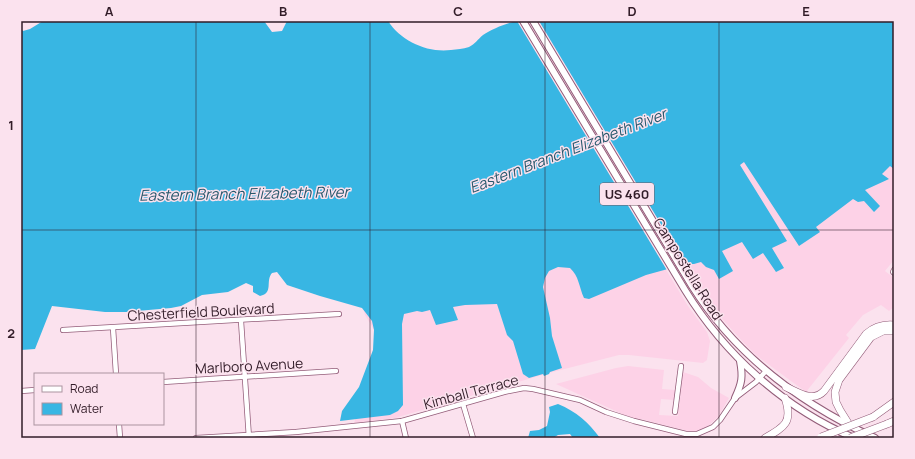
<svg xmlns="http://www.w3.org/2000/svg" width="915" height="459" font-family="Manrope,sans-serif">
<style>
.built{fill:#fdd2e7}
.water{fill:#38b6e3}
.pier{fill:#fbe2ee}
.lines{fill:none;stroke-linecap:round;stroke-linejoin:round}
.minor-casing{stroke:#935d79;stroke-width:6}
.major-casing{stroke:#935d79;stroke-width:8}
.highway-casing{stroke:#935d79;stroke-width:8}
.minor{stroke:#fff;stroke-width:4.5}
.major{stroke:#fff;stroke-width:6}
.highway{stroke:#fff;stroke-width:7}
.highway-bridge-casing{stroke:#935d79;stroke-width:8;stroke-linecap:butt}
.highway-bridge{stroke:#fff;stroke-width:7}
.grid{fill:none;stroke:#321c28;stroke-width:1;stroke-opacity:0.55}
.labels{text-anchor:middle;stroke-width:3;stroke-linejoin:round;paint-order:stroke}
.shield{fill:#fbe2ee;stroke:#6e5763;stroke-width:1}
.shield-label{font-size:13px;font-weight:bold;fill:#321c28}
.street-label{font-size:14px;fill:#321c28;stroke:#fbe2ee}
.water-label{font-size:15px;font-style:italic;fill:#27586c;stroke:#fbe2ee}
.neatline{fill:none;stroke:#321c28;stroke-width:1.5}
.grid-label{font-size:13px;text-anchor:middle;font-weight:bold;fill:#321c28}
</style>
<rect width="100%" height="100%" fill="#fbe2ee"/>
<g class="built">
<path d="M894 107V260L885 271 894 278V307L889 311 881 305 863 315 846 335 849 338 806 392 757 356 743 342 723 320 686 264 739 165 744 162Z"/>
<path d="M633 215 688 306 707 332 710 341 707 360 703 363 629 355H619L549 373 395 418 354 423 382 343 365 315 349 249Z"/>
<path d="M628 366 664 370 662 389 675 390 674 400 661 399 659 415 678 416 683 372 698 377 711 388 729 398 718 417 708 426 700 431 692 432 645 420 629 417 556 384 616 368Z"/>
</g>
<g class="water">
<path d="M43 21H264L272 32 282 31 287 21H388C401 41 427 53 451 50 457 49 463 49 469 47 475 44 478 39 483 35 492 29 506 23 517 21H894V169L890 166 882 174 889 179 865 190 880 206 874 212 864 201 858 202 853 199 816 227 820 232 799 246 744 162 740 165 787 241 772 248 784 268 776 272 763 253 753 259 742 242 722 251 733 271 719 279 714 270 706 267 701 262 694 264H686L646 275 589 299 584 298C579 287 579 276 570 268L558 267 549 271 545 278 543 287 550 318 552 336 562 368 550 372 549 374 544 376 543 374 529 378 523 374 513 341 507 335 497 304 465 305 453 307 458 320 436 325 430 310 422 312 417 311 404 314 402 324 403 405 398 411 390 415 340 421 342 411 359 387 373 350 374 330 372 321 362 308 320 296 287 285 277 272 272 273C265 281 274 293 260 296L253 292V286L246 283 228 292 202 295 181 306 171 308 126 312H105L52 306 35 349 21 350V29L23 31 30 29Z"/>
<path d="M558 404C577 412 588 422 600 438H573L570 434 558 435 553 438H528L530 431 539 430 547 426 550 412 549 407Z"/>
</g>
<path class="pier" d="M517 21H539L686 266 668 272Z"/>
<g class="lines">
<g class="minor-casing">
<g id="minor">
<path d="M894 270 893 272 894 273"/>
<path d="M241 321 249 438"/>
<path d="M113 328 116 374"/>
<path d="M63 330 339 314"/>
<path d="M163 382 336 371"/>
<path d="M21 391 35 390"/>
<path d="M463 404 473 438"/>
<path d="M675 412 681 366"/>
<path d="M402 421 406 438"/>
<path d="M119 424 120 438"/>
<path d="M196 438 296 432 402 421 504 392 524 388 533 389 580 400 606 412 634 421 686 434H697L713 427 720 420 735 398 756 382 766 371"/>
</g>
</g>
<g class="major-casing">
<g id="major">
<path d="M523 21 685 290C725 355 784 408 854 438"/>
<path d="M533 21 692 286C736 356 801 404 875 438"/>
<path d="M735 398C742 383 743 377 740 361"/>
</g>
</g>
<g class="highway-casing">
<g id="highway">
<path d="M786 387C798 392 813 403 824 391L866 334C874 327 883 324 894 325"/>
<path d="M873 417 894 402"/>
<path d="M887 424 894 421"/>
<path d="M850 426 840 410 836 402 835 392 839 380 871 337 883 331H894"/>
<path d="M765 438C785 427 793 422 785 398"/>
</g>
</g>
<use href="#minor" class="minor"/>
<use href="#major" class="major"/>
<use href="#highway" class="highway"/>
<g class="highway-bridge-casing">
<g id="highway-bridge">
<path d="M821 437 873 417"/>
<path d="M850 438 887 424"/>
</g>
</g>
<use href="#highway-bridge" class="highway-bridge"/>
</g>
<path class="grid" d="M196 21V438M370 21V438M545 21V438M719 21V438M21 230H894"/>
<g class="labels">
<rect class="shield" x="600" y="183" width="54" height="22" rx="3"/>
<g class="shield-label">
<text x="627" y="199">US 460</text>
</g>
<g class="street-label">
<text transform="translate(688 269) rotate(58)" y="5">Campostella Road</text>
<text transform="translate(201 312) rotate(-3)" y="5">Chesterfield Boulevard</text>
<text transform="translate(249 366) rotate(-3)" y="5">Marlboro Avenue</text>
<text transform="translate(471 392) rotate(-15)" y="5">Kimball Terrace</text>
</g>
<g class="water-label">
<text transform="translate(568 151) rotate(-21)" y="5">Eastern Branch Elizabeth River</text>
<text transform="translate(244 194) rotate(-1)" y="5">Eastern Branch Elizabeth River</text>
</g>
</g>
<rect width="915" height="459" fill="none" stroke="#fbe2ee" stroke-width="44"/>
<rect x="34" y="373" width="130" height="52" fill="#fbe2ee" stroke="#ab939f"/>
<rect x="42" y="386" width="20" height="6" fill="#ffffff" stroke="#ab939f"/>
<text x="70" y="393" font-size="12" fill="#321c28">Road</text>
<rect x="42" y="403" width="20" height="12" fill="#38b6e3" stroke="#ab939f"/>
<text x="70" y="413" font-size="12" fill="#321c28">Water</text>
<rect x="22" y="22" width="871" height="415" class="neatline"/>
<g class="grid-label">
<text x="109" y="16">A</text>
<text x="283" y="16">B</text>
<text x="458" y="16">C</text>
<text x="632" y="16">D</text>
<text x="806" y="16">E</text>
<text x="11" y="130">1</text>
<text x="11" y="338">2</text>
</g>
</svg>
